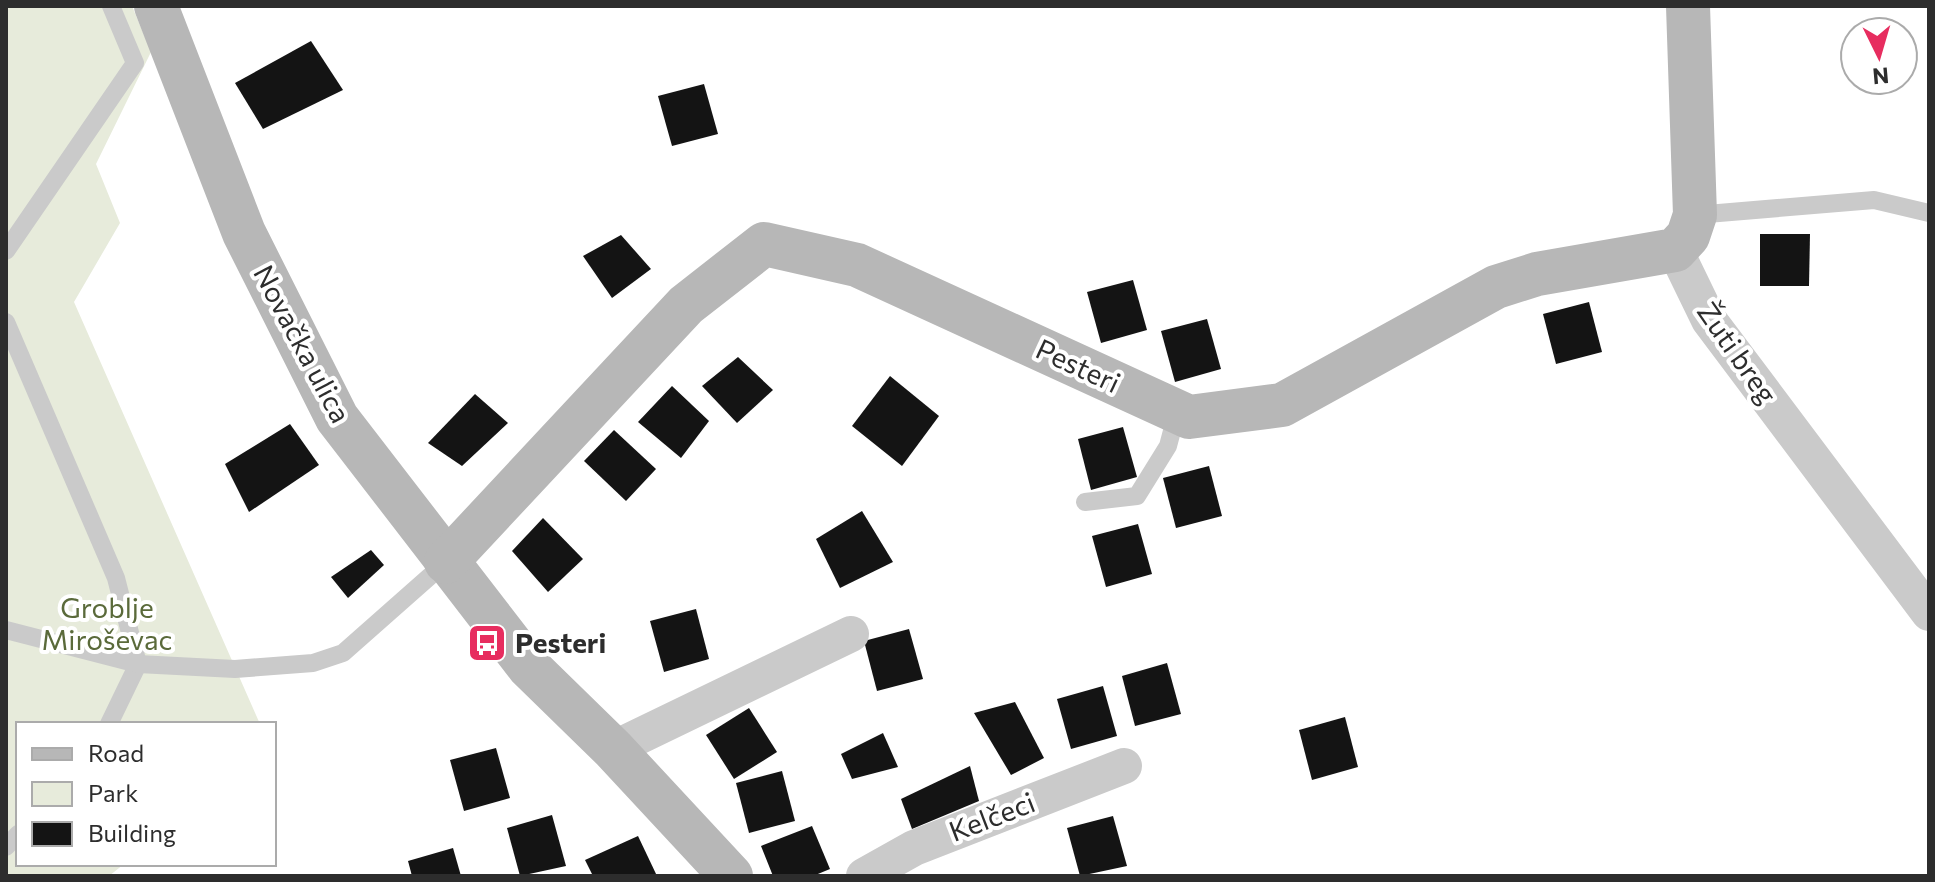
<svg xmlns="http://www.w3.org/2000/svg" width="1935" height="882" font-family="Commissioner,sans-serif">
<style>
.green{fill:#e7ebdb}
.building{fill:#141414}
.lines{fill:none;stroke-linecap:round;stroke-linejoin:round}
.lane{stroke:#cacaca;stroke-width:18}
.street{stroke:#cacaca;stroke-width:36}
.secondary{stroke:#b7b7b7;stroke-width:44}
.labels{text-anchor:middle;stroke-width:8;stroke-linejoin:round;paint-order:stroke}
.street-label{font-size:28px;fill:#2d2d2d;stroke:#fff}
.park-label{font-size:28px;fill:#5a6a3a;stroke:#fff}
.poi-label{font-size:28px;font-weight:bold;fill:#2d2d2d;stroke:#fff;text-anchor:start}
</style>
<rect width="100%" height="100%" fill="#fff"/>
<path class="green" d="M6 6H132L151 52 96 164 120 223 74 302 260 724H18V864H124L109 876H6Z"/>
<g class="building">
<path d="M311 41 343 90 263 129 235 83Z"/>
<path d="M704 84 718 134 672 146 658 96Z"/>
<path d="M1760 234H1810L1809 286H1760Z"/>
<path d="M621 235 651 269 612 298 583 256Z"/>
<path d="M1133 280 1147 330 1101 343 1087 292Z"/>
<path d="M1589 302 1602 352 1556 364 1543 314Z"/>
<path d="M1207 319 1221 369 1175 382 1161 331Z"/>
<path d="M738 357 773 390 737 423 702 386Z"/>
<path d="M890 376 939 416 902 466 852 426Z"/>
<path d="M672 386 709 421 681 458 638 422Z"/>
<path d="M475 394 508 423 462 466 428 443Z"/>
<path d="M290 424 319 465 249 512 225 464Z"/>
<path d="M1123 427 1137 477 1091 490 1078 439Z"/>
<path d="M614 430 656 469 626 501 584 461Z"/>
<path d="M1209 466 1222 516 1176 528 1163 478Z"/>
<path d="M862 511 893 562 840 588 816 539Z"/>
<path d="M543 518 583 559 548 592 512 551Z"/>
<path d="M1138 524 1152 574 1106 587 1092 536Z"/>
<path d="M371 550 384 565 348 598 331 577Z"/>
<path d="M696 609 709 659 664 672 650 621Z"/>
<path d="M909 629 923 679 877 691 864 641Z"/>
<path d="M1167 663 1181 714 1135 726 1122 676Z"/>
<path d="M1103 686 1117 736 1071 749 1057 699Z"/>
<path d="M1015 702 1044 758 1011 775 974 713Z"/>
<path d="M749 708 777 752 734 779 706 735Z"/>
<path d="M1345 717 1358 767 1312 780 1299 730Z"/>
<path d="M883 733 898 767 852 779 841 754Z"/>
<path d="M496 748 510 798 464 811 450 760Z"/>
<path d="M970 766 979 801 912 829 901 799Z"/>
<path d="M782 771 795 821 749 833 736 783Z"/>
<path d="M552 815 566 866 520 876 507 828Z"/>
<path d="M1113 816 1127 866 1080 876 1067 828Z"/>
<path d="M812 826 830 869 813 876H773L761 846Z"/>
<path d="M638 836 657 876H593L585 860Z"/>
<path d="M453 848 461 876H412L408 861Z"/>
</g>
<g class="lines">
<g class="lane">
<path d="M1695 215 1874 200 1929 213"/>
<path d="M6 251 135 63 111 6"/>
<path d="M6 322 116 578 138 664 109 724"/>
<path d="M1085 502 1137 496 1168 446 1177 412"/>
<path d="M6 630 138 664 235 669 313 663 343 653 446 562"/>
<path d="M6 847 18 834"/>
</g>
<g class="street">
<path d="M1675 250 1709 320 1929 613"/>
<path d="M613 749 851 634"/>
<path d="M864 876 914 848 1124 766"/>
</g>
<g class="secondary">
<path d="M156 6 244 233 337 418 529 667 613 749 731 876"/>
<path d="M446 562 686 305 764 244 857 265 1189 417 1282 405 1496 287 1537 274 1675 250 1688 236 1695 215 1688 6"/>
</g>
</g>
<defs>
<g id="bus-square" transform="scale(2)"><rect x="-9" y="-9" width="18" height="18" rx="4" fill="#e72d5f" stroke="#fff"/><path d="M-5-6H5V4H4V6H2V4H-2V6H-4V4H-5ZM-3.5-4V0h7V-4ZM-3.5 1.2v1.5H-2V1.2ZM2 1.2v1.5H3.5V1.2Z" fill="#fff"/></g>
</defs>
<g fill-rule="evenodd">
<use href="#bus-square" x="487" y="643"/>
</g>
<g class="labels">
<g class="street-label">
<text transform="translate(302 344) rotate(62)" y="10">Novačka ulica</text>
<text transform="translate(1737 353) rotate(55)" y="10">Žuti breg</text>
<text transform="translate(1078 366) rotate(25)" y="10">Pesteri</text>
<text transform="translate(992 817) rotate(-21)" y="10">Kelčeci</text>
</g>
<g class="park-label">
<text x="107" y="618">Groblje<tspan x="107" dy="32">Miroševac</tspan></text>
</g>
<g class="poi-label">
<text x="515" y="653">Pesteri</text>
</g>
</g>
<rect width="1935" height="882" fill="none" stroke="#2d2d2d" stroke-width="16"/>
<rect x="16" y="722" width="260" height="144" fill="#ffffff" stroke="#ababab" stroke-width="2"/>
<rect x="32" y="748" width="40" height="12" fill="#b7b7b7" stroke="#ababab" stroke-width="2"/>
<text x="88" y="762" font-size="24" fill="#2d2d2d">Road</text>
<rect x="32" y="782" width="40" height="24" fill="#e7ebdb" stroke="#ababab" stroke-width="2"/>
<text x="88" y="802" font-size="24" fill="#2d2d2d">Park</text>
<rect x="32" y="822" width="40" height="24" fill="#141414" stroke="#ababab" stroke-width="2"/>
<text x="88" y="842" font-size="24" fill="#2d2d2d">Building</text>
<g transform="translate(1879 56) rotate(175)"><circle r="38" fill="#ffffff" stroke="#ababab" stroke-width="2"/>
<path d="M0-6L14 30L0 20L-14 30Z" fill="#e72d5f"/>
<text y="-12" font-size="22" font-weight="bold" text-anchor="middle" fill="#2d2d2d">N</text>
</g>
</svg>
